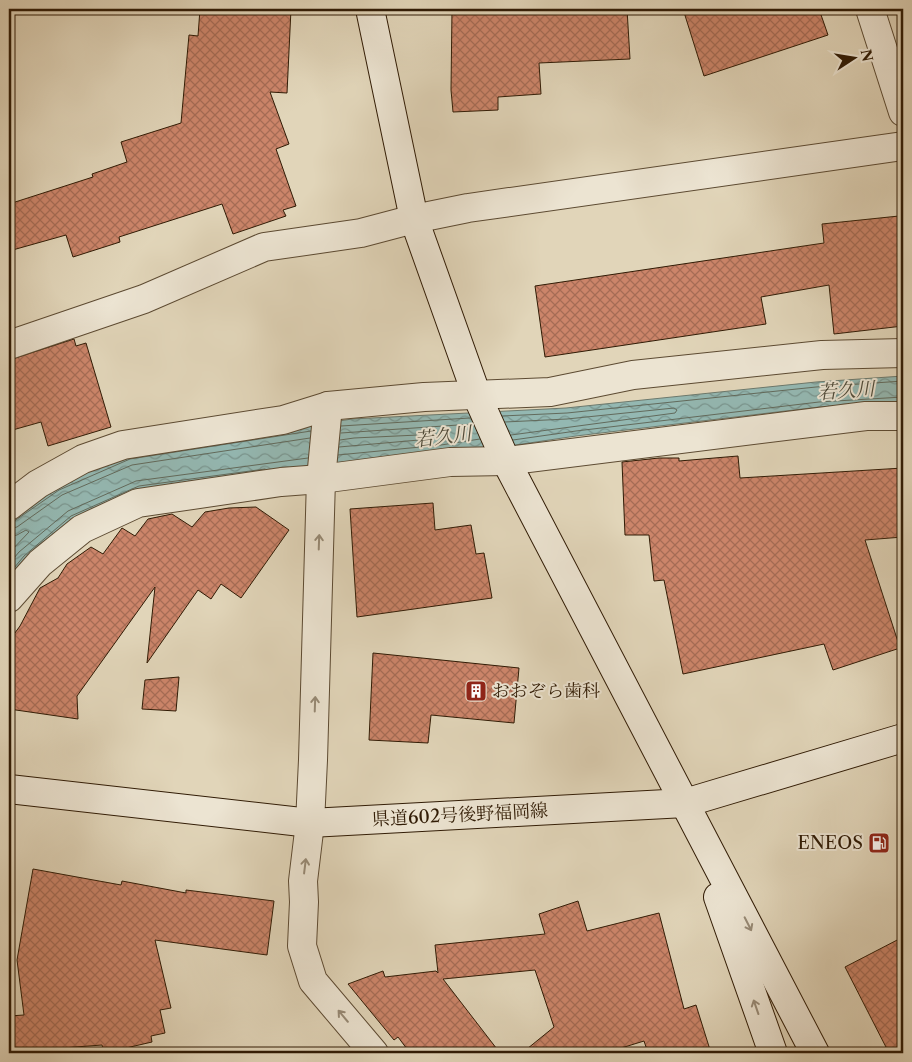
<svg xmlns="http://www.w3.org/2000/svg" width="912" height="1062" font-family="'Libre Caslon Text','Noto Serif JP',serif">
<style>
.water{fill:url(#water-waves);stroke:#6c796d}
.lines{fill:none;stroke-linecap:round;stroke-linejoin:round}
.shore{stroke:#626a5c;stroke-width:1}
.building{fill:url(#building-cross-hatch);stroke:#301b05}
.street-casing{stroke:#5c4a32;stroke-width:30}
.secondary-casing{stroke:#301b05;stroke-width:30}
.street{stroke:#ece4d2;stroke-width:28}
.secondary{stroke:#ece4d2;stroke-width:28}
.oneway{stroke:#978a76}
.labels{text-anchor:middle;stroke-width:4;stroke-linejoin:round;paint-order:stroke}
.poi-label{font-size:18px;fill:#301b05;stroke:#ece4d2;text-anchor:start}
.street-label{font-size:18px;fill:#301b05;stroke:#ece4d2}
.water-label{font-size:19px;font-style:italic;fill:#4e4a39;stroke:#ece4d2}
</style>
<defs>
<pattern id="water-waves" width="16" height="10" patternUnits="userSpaceOnUse" patternTransform="scale(1.25)"><rect width="16" height="10" fill="#94b8b2"/><path d="M0 5q4-4 8 0t8 0" fill="none" stroke="#79958f"/></pattern>
<pattern id="building-cross-hatch" width="8" height="8" patternUnits="userSpaceOnUse" patternTransform="scale(1.25)"><rect width="8" height="8" fill="#cc856a"/><path d="M0 0l8 8M0 8l8-8" fill="none" stroke="#a66c55"/></pattern>
</defs>
<rect width="100%" height="100%" fill="#e1d5b9"/>
<filter id="stains"><feTurbulence type="fractalNoise" baseFrequency=".004" numOctaves="4"/><feColorMatrix values="0 0 0 0 .2 0 0 0 0 .09 0 0 0 0 .02 0 0 0 .5 -.17"/></filter>
<radialGradient id="worn" r=".72"><stop offset=".6" stop-color="#630" stop-opacity="0"/><stop offset="1" stop-color="#630" stop-opacity=".3"/></radialGradient>
<path class="water" d="M903 376V402L819 407 576 436 442 456 140 491 9 581V520L56 486 129 454 352 419 566 408 816 382Z"/>
<g class="lines">
<g class="shore">
<path d="M502 416 567 413 816 387 903 381"/>
<path d="M505 422 567 419 674 408 677 410 675 413 511 435"/>
<path d="M341 426 470 418"/>
<path d="M341 433 473 424"/>
<path d="M513 440 576 431 819 402 903 397"/>
<path d="M339 447 419 440 421 437 418 435 354 438 340 440"/>
<path d="M338 455 441 445 480 439"/>
<path d="M132 489 139 486 265 469"/>
<path d="M9 523 13 522 59 490 130 459 311 431"/>
<path d="M9 529 17 527 62 495 132 465 310 438"/>
<path d="M9 537 17 535 26 530 29 532 9 553"/>
<path d="M9 564 19 552 68 511 136 481 308 458"/>
<path d="M9 574 24 556 71 516 132 489"/>
</g>
</g>
<g class="building">
<path d="M200 9H291L287 93 270 92 289 144 276 149 296 206 283 210 286 216 233 234 222 204 119 237 120 242 73 257 66 235 9 251V204L93 177 92 174 127 162 121 142 181 123 189 35 198 36Z"/>
<path d="M452 9H627L630 59 539 63 541 94 498 97V110L453 112 451 90Z"/>
<path d="M683 9H819L828 35 704 76Z"/>
<path d="M899 216 903 255V326L834 334 829 285 761 297 766 324 545 357 535 286 824 243 822 224Z"/>
<path d="M74 339 76 346 86 343 111 427 48 446 41 422 9 431V360Z"/>
<path d="M738 456 740 478 903 468V537L865 540 900 648 833 670 824 644 683 674 664 580 654 581 649 535H625L622 462 659 458H679V461Z"/>
<path d="M433 503 435 530 471 525 476 554 484 553 492 598 357 617 350 509Z"/>
<path d="M256 507 289 530 241 598 221 584 211 599 198 590 147 663 155 587 77 696 78 719 9 709V641L20 626 40 588 58 578 67 564 91 547 103 554 122 528 135 536 148 519 172 514 192 527 205 512 229 508Z"/>
<path d="M373 653 519 668 514 723 431 715 428 743 369 740Z"/>
<path d="M179 677 176 711 142 709 145 680Z"/>
<path d="M33 869 121 885 122 881 186 893V890L274 901 267 955 155 940 171 1008 160 1010 165 1033 151 1036 152 1042 104 1053 102 1045 9 1052V1016L24 1015 17 960Z"/>
<path d="M578 901 587 931 659 913 684 1009 696 1005 711 1053H648L644 1041 605 1053H522L554 1027 535 970 443 979 500 1053H410L398 1037 394 1040 348 984 383 971 385 977 436 971 438 973 435 945 545 934 539 914Z"/>
<path d="M903 937V1053H889L845 967Z"/>
</g>
<g class="lines">
<g class="street-casing">
<g id="street">
<path d="M870 9 903 112"/>
<path d="M9 345 144 299 264 247 361 233 414 219 468 208 903 146"/>
<path d="M328 406 321 479 313 760 310 823 303 881 304 902 302 946 313 981 374 1053"/>
<path d="M9 506 38 484 83 459 123 445 283 420 328 406 424 397 550 392 633 375 822 355 903 353"/>
<path d="M9 598 40 563 82 529 138 503 281 482 321 479 450 462 506 461 866 416H903"/>
</g>
</g>
<g class="secondary-casing">
<g id="secondary">
<path d="M370 9 414 219 477 396 506 461 815 1053"/>
<path d="M9 789 310 823 685 803 903 738"/>
<path d="M718 897 773 1053"/>
</g>
</g>
<use href="#street" class="street"/>
<use href="#secondary" class="secondary"/>
</g>
<defs><path id="oneway-shaft" d="M-6 0H5M1.5-3L5.5 0L1.5 3" fill="none" stroke-width="1.6" stroke-linecap="round" stroke-linejoin="round" transform="scale(1.25)"/></defs>
<g class="oneway">
<use href="#oneway-shaft" transform="translate(319 542) rotate(-88)"/>
<use href="#oneway-shaft" transform="translate(315 704) rotate(-88)"/>
<use href="#oneway-shaft" transform="translate(305 866) rotate(-83)"/>
<use href="#oneway-shaft" transform="translate(748 924) rotate(63)"/>
<use href="#oneway-shaft" transform="translate(756 1007) rotate(-109)"/>
<use href="#oneway-shaft" transform="translate(343 1016) rotate(-130)"/>
</g>
<defs>
<g id="building-square" transform="scale(1.125)"><rect x="-9" y="-9" width="18" height="18" rx="4" fill="#8f2418" stroke="#ece4d2"/><path d="M-4-6H4V6H1V3H-1V6H-4ZM-2.5-4.3h1.7v1.8h-1.7ZM.8-4.3h1.7v1.8H.8ZM-2.5-1h1.7V.8h-1.7ZM.8-1h1.7V.8H.8Z" fill="#fff"/></g>
<g id="fuel-square" transform="scale(1.125)"><rect x="-9" y="-9" width="18" height="18" rx="4" fill="#8f2418" stroke="#ece4d2"/><path d="M-5.5-6h7V0h2V4h1.3V-2.5L3-4.5l.8-.8L6-3V5H2.5V1h-1V6h-7ZM-4.2-4.7v3.2H.2V-4.7Z" fill="#fff"/></g>
</defs>
<g fill-rule="evenodd">
<use href="#building-square" x="476" y="691"/>
<use href="#fuel-square" x="879" y="843"/>
</g>
<g class="labels">
<g class="poi-label">
<text x="492" y="697">おおぞら歯科</text>
<text x="863" y="849" text-anchor="end">ENEOS</text>
</g>
<g class="street-label">
<text transform="translate(460 815) rotate(-3)" y="6">県道602号後野福岡線</text>
</g>
<g class="water-label">
<text transform="translate(846 390) rotate(-4)" y="7">若久川</text>
<text transform="translate(443 436) rotate(-7)" y="7">若久川</text>
</g>
</g>
<rect width="912" height="1062" fill="none" stroke="#e1d5b9" stroke-width="30"/>
<rect x="10" y="10" width="892" height="1042" fill="none" stroke="#301b05" stroke-width="2.5"/>
<rect x="15" y="15" width="882" height="1032" fill="none" stroke="#301b05"/>
<g transform="translate(854 58) rotate(78)" stroke="#ece4d2" stroke-width="4" paint-order="stroke">
<path d="M0-4L9 19L0 12L-9 19Z" fill="#301b05"/>
<text y="-8" font-size="14" font-weight="bold" text-anchor="middle" fill="#301b05">N</text>
</g>
<rect width="100%" height="100%" filter="url(#stains)"/>
<rect width="100%" height="100%" fill="url(#worn)"/>
</svg>
